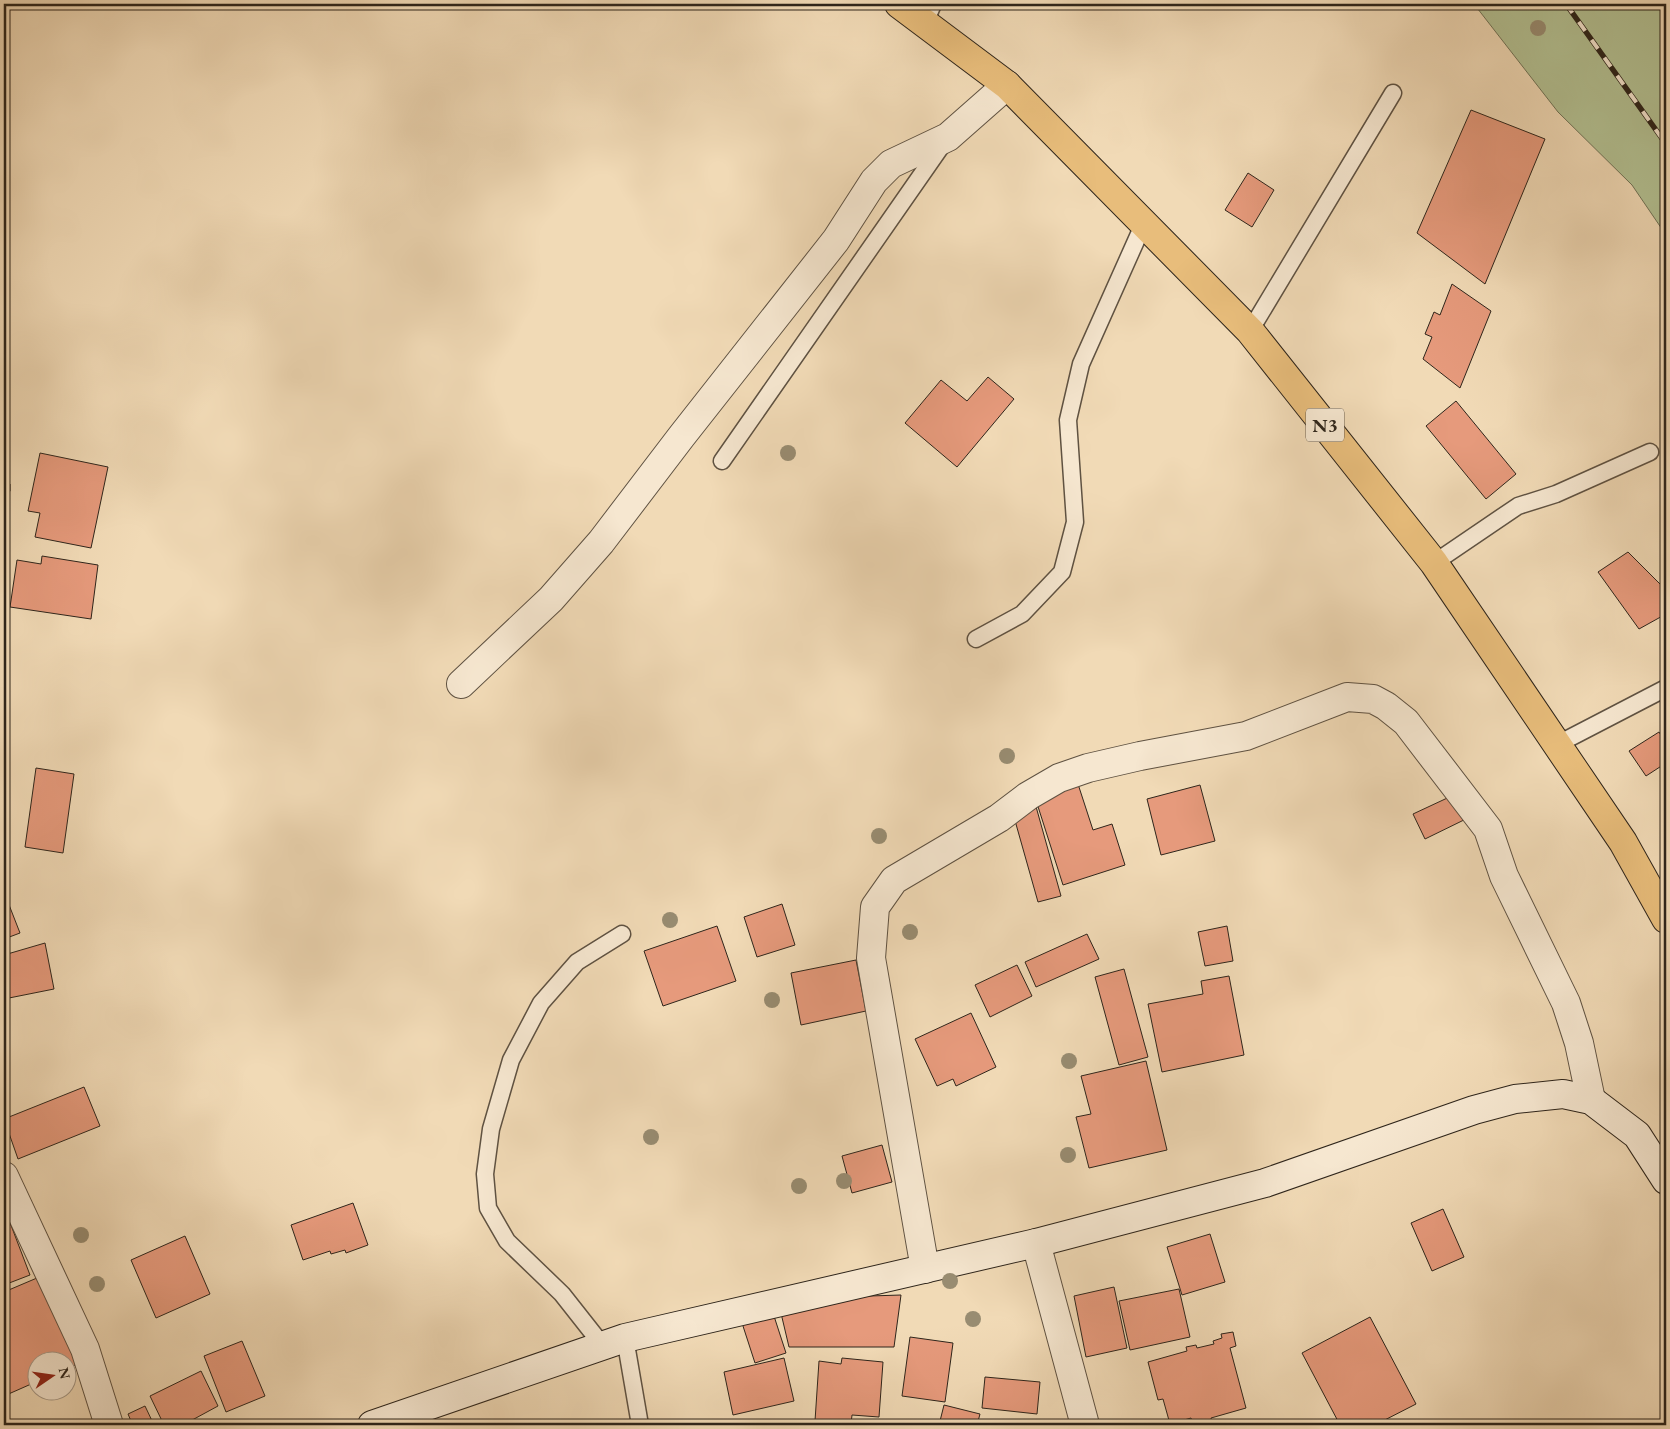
<svg xmlns="http://www.w3.org/2000/svg" width="1670" height="1429" font-family="'EB Garamond',serif">
<style>
.green{fill:#b3c193;stroke:#707357}
.building{fill:#e69a7c;stroke:#2e251b}
.lines{fill:none;stroke-linecap:round;stroke-linejoin:round}
.lane-casing{stroke:#5f5242;stroke-width:19}
.street-casing{stroke:#5f5242;stroke-width:30}
.secondary-casing{stroke:#2e251b;stroke-width:30}
.highway-casing{stroke:#2e251b;stroke-width:30}
.lane{stroke:#f6e7d0;stroke-width:16}
.street{stroke:#f6e7d0;stroke-width:28}
.secondary{stroke:#f6e7d0;stroke-width:28}
.highway{stroke:#e8bd7b;stroke-width:28}
.rail-casing{stroke:#2e251b;stroke-width:5.5}
.rail{stroke:#f6e7d0;stroke-width:4;stroke-dasharray:11;stroke-linecap:butt}
.tree{fill:#988c71}
.labels{text-anchor:middle;stroke-width:5;stroke-linejoin:round;paint-order:stroke}
.shield{fill:#f6e7d0;stroke:#6a5f51;stroke-width:1}
.shield-label{font-size:19px;font-weight:bold;fill:#2e251b}
</style>
<rect width="100%" height="100%" fill="#f1dab6"/>
<filter id="stains"><feTurbulence type="fractalNoise" baseFrequency=".004" numOctaves="4"/><feColorMatrix values="0 0 0 0 .2 0 0 0 0 .09 0 0 0 0 .02 0 0 0 .5 -.17"/></filter>
<radialGradient id="worn" r=".72"><stop offset=".6" stop-color="#630" stop-opacity="0"/><stop offset="1" stop-color="#630" stop-opacity=".3"/></radialGradient>
<path class="green" d="M1474 4H1666V235L1632 185 1558 112Z"/>
<g class="building">
<path d="M1471 110 1545 139 1485 284 1417 233Z"/>
<path d="M1248 173 1274 190 1252 227 1225 210Z"/>
<path d="M1452 284 1491 311 1460 388 1423 359 1432 337 1425 334 1434 312 1440 315Z"/>
<path d="M988 377 1014 399 957 467 905 423 941 380 967 401Z"/>
<path d="M1456 401 1516 474 1486 499 1426 426Z"/>
<path d="M40 453 108 467 91 548 35 537 40 513 28 511Z"/>
<path d="M4 478 10 484V491L4 499Z"/>
<path d="M1628 552 1666 590V614L1639 629 1598 572Z"/>
<path d="M42 556 98 565 91 619 10 607 17 560 41 564Z"/>
<path d="M1659 732 1666 743V763L1646 776 1629 751Z"/>
<path d="M36 768 74 774 63 853 25 847Z"/>
<path d="M1077 781 1093 830 1112 824 1125 865 1063 885 1034 794Z"/>
<path d="M1200 785 1215 841 1161 855 1147 799Z"/>
<path d="M1458 793 1470 817 1425 839 1413 814Z"/>
<path d="M1035 803 1061 896 1038 902 1012 810Z"/>
<path d="M4 892 20 933 4 939Z"/>
<path d="M782 904 795 945 757 957 744 917Z"/>
<path d="M717 926 736 981 663 1006 644 951Z"/>
<path d="M1227 926 1233 961 1205 966 1198 932Z"/>
<path d="M1087 934 1099 959 1036 987 1025 962Z"/>
<path d="M45 943 54 989 4 999V955Z"/>
<path d="M856 960 866 1011 801 1025 791 973Z"/>
<path d="M1017 965 1032 996 990 1017 975 985Z"/>
<path d="M1124 969 1148 1057 1119 1065 1095 977Z"/>
<path d="M1229 976 1244 1055 1162 1072 1148 1004 1203 994 1201 981Z"/>
<path d="M971 1013 996 1067 956 1086 953 1079 937 1086 915 1039Z"/>
<path d="M1146 1061 1167 1150 1089 1168 1076 1117 1091 1114 1081 1076Z"/>
<path d="M84 1087 100 1126 18 1159 4 1119Z"/>
<path d="M882 1145 892 1182 852 1193 842 1156Z"/>
<path d="M353 1203 368 1245 346 1253 345 1250 331 1254 330 1251 303 1260 291 1225Z"/>
<path d="M1443 1209 1464 1257 1432 1271 1411 1223Z"/>
<path d="M9 1220 30 1275 4 1285V1222Z"/>
<path d="M1210 1234 1225 1282 1182 1295 1167 1247Z"/>
<path d="M185 1236 210 1294 156 1318 131 1260Z"/>
<path d="M44 1275 82 1362 68 1368V1362H38V1381L4 1396V1292Z"/>
<path d="M1114 1287 1127 1348 1086 1357 1074 1296Z"/>
<path d="M1179 1289 1190 1337 1130 1350 1119 1301Z"/>
<path d="M901 1295 894 1347H789L780 1309 838 1297Z"/>
<path d="M773 1313 786 1353 755 1363 742 1323Z"/>
<path d="M1370 1317 1416 1404 1375 1425H1340L1302 1353Z"/>
<path d="M1233 1332 1236 1346 1230 1348 1246 1408 1211 1418 1212 1425H1193L1191 1418 1170 1424 1163 1399 1158 1400 1148 1362 1187 1351 1186 1347 1196 1345 1197 1348 1214 1344 1213 1341 1222 1338 1221 1334Z"/>
<path d="M910 1337 953 1343 945 1402 902 1396Z"/>
<path d="M242 1341 265 1396 226 1412 204 1356Z"/>
<path d="M784 1358 794 1401 733 1415 724 1372Z"/>
<path d="M842 1358 883 1362 879 1417 852 1415 851 1424 815 1421 819 1361 841 1364Z"/>
<path d="M201 1371 218 1406 183 1425H164L150 1396Z"/>
<path d="M985 1377 1040 1382 1037 1414 982 1408Z"/>
<path d="M944 1405 980 1414 977 1425H939Z"/>
<path d="M145 1406 154 1425H123L131 1421 128 1414Z"/>
</g>
<g class="lines">
<g class="lane-casing">
<g id="lane">
<path d="M925 23 933 4"/>
<path d="M1250 331 1393 93"/>
<path d="M722 461 945 141"/>
<path d="M1434 563 1518 506 1556 494 1650 452"/>
<path d="M976 639 1022 614 1062 572 1075 522 1068 420 1081 364 1144 223"/>
<path d="M1558 744 1666 688"/>
<path d="M625 1338 640 1425"/>
<path d="M603 1346 562 1294 507 1241 488 1208 485 1174 491 1129 511 1060 541 1003 577 962 622 934"/>
</g>
</g>
<g class="street-casing">
<g id="street">
<path d="M461 684 551 599 601 542 681 437 836 240 874 181 891 164 948 137 1007 85"/>
<path d="M4 1176 85 1349 109 1425"/>
<path d="M1036 1243 1085 1425"/>
<path d="M925 1269 871 958 875 907 894 880 999 818 1028 796 1059 778 1088 768 1140 756 1246 736 1347 697 1373 699 1386 706 1406 722 1488 829 1504 876 1566 1003 1579 1043 1591 1100"/>
</g>
</g>
<g class="secondary-casing">
<path id="secondary" d="M372 1425 625 1338 1036 1243 1265 1183 1474 1110 1515 1099 1563 1094 1591 1100 1637 1135 1666 1180"/>
</g>
<g class="highway-casing">
<path id="highway" d="M899 4 1007 85 1250 331 1434 563 1623 842 1666 919"/>
</g>
<use href="#lane" class="lane"/>
<use href="#street" class="street"/>
<use href="#secondary" class="secondary"/>
<use href="#highway" class="highway"/>
<g class="rail-casing">
<path id="rail" d="M1566 4 1666 144"/>
</g>
<use href="#rail" class="rail"/>
</g>
<g class="tree">
<circle cx="1538" cy="28" r="8"/>
<circle cx="788" cy="453" r="8"/>
<circle cx="1007" cy="756" r="8"/>
<circle cx="879" cy="836" r="8"/>
<circle cx="670" cy="920" r="8"/>
<circle cx="910" cy="932" r="8"/>
<circle cx="772" cy="1000" r="8"/>
<circle cx="1069" cy="1061" r="8"/>
<circle cx="651" cy="1137" r="8"/>
<circle cx="1068" cy="1155" r="8"/>
<circle cx="844" cy="1181" r="8"/>
<circle cx="799" cy="1186" r="8"/>
<circle cx="81" cy="1235" r="8"/>
<circle cx="950" cy="1281" r="8"/>
<circle cx="97" cy="1284" r="8"/>
<circle cx="973" cy="1319" r="8"/>
</g>
<g class="labels">
<rect class="shield" x="1306" y="408.5" width="38" height="33" rx="4"/>
<g class="shield-label">
<text x="1325" y="432">N3</text>
</g>
</g>
<rect width="1670" height="1429" fill="none" stroke="#f1dab6" stroke-width="20"/>
<rect x="5" y="5" width="1660" height="1419" fill="none" stroke="#2e251b" stroke-width="2.5"/>
<rect x="10" y="10" width="1650" height="1409" fill="none" stroke="#2e251b"/>
<g transform="translate(52 1376) rotate(77)"><circle r="24" fill="#f6e7d0" stroke="#a69988"/>
<path d="M0-4L9 19L0 12L-9 19Z" fill="#8f2418"/>
<text y="-8" font-size="14" font-weight="bold" text-anchor="middle" fill="#2e251b">N</text>
</g>
<rect width="100%" height="100%" filter="url(#stains)"/>
<rect width="100%" height="100%" fill="url(#worn)"/>
</svg>
